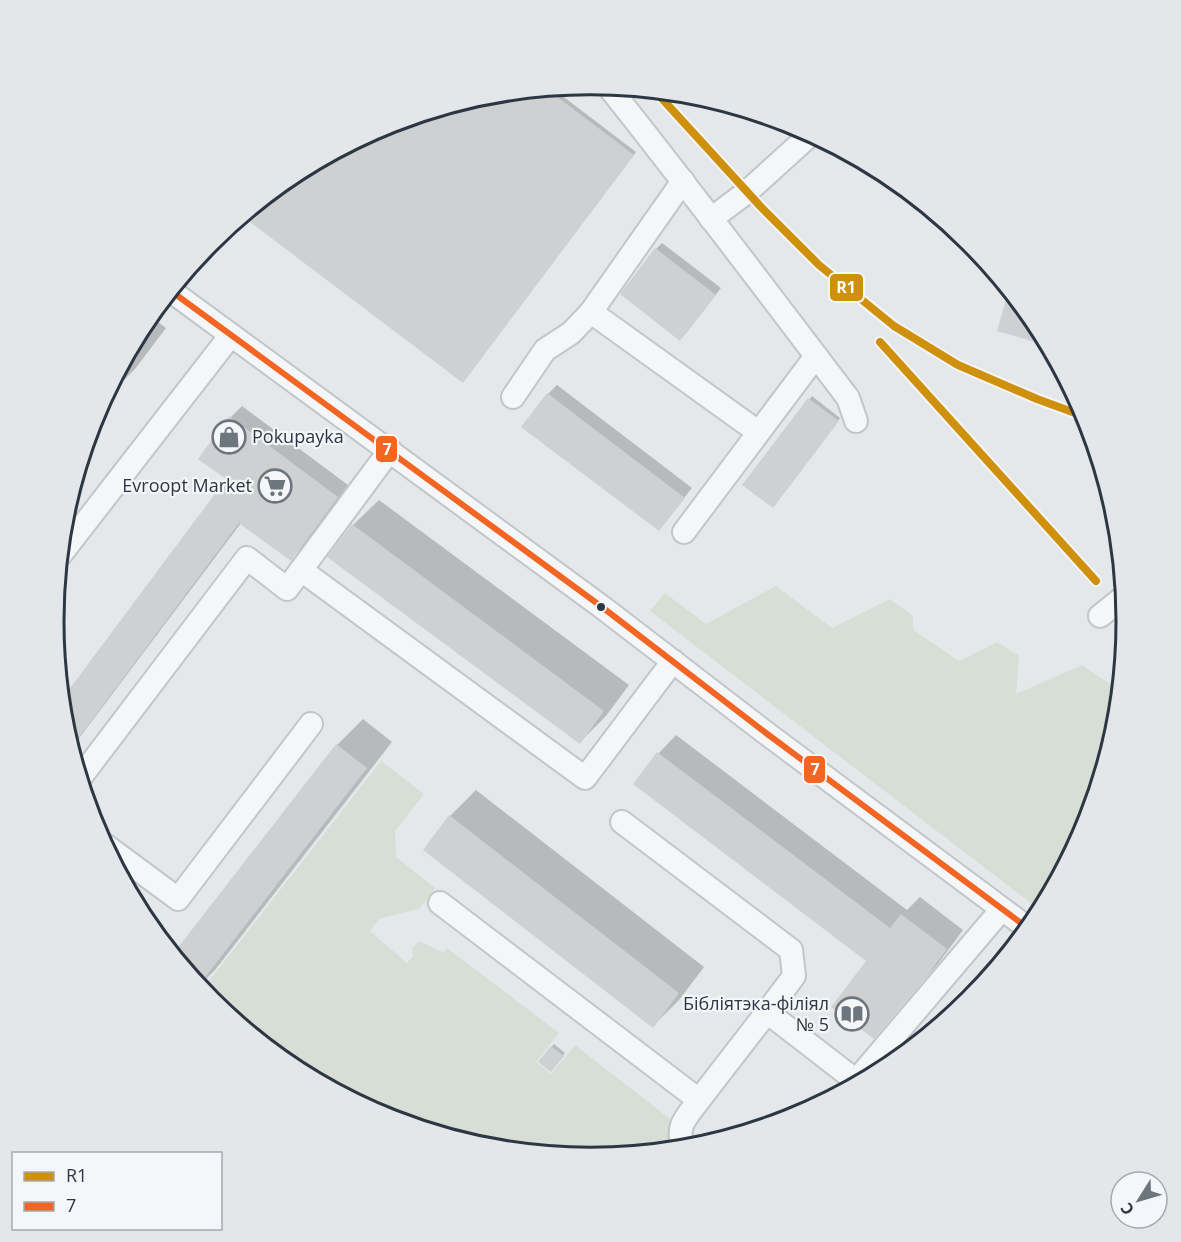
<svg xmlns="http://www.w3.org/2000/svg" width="1181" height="1242" font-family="'Open Sans',sans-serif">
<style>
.green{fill:#d7ded6}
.shadow{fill:#0003}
.building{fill:#ced0d2}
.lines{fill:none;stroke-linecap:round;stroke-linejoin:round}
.minor-casing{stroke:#c3c6c8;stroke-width:26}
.minor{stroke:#f5f6f7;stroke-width:22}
.bus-1-casing{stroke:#f4f6f9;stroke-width:10}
.bus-1{stroke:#f26522;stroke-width:6}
.rail-1-casing{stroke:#f4f6f9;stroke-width:12}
.rail-1{stroke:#cf900d;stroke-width:8}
.bus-dot{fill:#2d3743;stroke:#f4f6f9;stroke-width:2}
.labels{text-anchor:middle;stroke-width:4.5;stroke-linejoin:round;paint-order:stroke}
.poi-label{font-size:18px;fill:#2d3743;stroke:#f4f6f9;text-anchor:end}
.rim{fill:none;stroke:#2d3743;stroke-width:3}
.line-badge{stroke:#f4f6f9;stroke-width:2}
.badge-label{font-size:16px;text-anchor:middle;font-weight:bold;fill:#fff}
</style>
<rect width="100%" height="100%" fill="#e5e8ea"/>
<g class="green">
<path d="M776 586 832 628 890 599 913 616V630L959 661 997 642 1019 656 1016 694 1082 665 1117 689 1121 684 1117 726 1086 827 1041 911 650 611 665 593 706 624Z"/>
<path d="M381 761 424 794 395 831 396 857 435 888 420 908 379 919 370 931 407 963 413 956 412 948 419 941 444 953 447 948 559 1033 536 1062 551 1074 575 1045 674 1122 677 1149 590 1157 486 1147 385 1117 292 1067 211 1000 202 990Z"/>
</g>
<g class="shadow">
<path d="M552 88 636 152 465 378 243 215 293 175 386 125 486 95Z"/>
<path d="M662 243 721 288 686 333 656 249Z"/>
<path d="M150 316 166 328 135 369 115 389 111 386 110 388Z"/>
<path d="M557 385 692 488 659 529 548 394Z"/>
<path d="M812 396 840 418 775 504 744 485Z"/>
<path d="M242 406 348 485 302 548 290 559 241 523 71 749 64 725 62 701 228 479 231 417Z"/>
<path d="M379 500 629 685 606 716 580 742 353 525Z"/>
<path d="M363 719 392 742 215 970 199 986 174 955 337 745Z"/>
<path d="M676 735 907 910 920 897 963 930 937 965 874 1037 868 960 635 783 659 753Z"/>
<path d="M476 790 704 967 679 1000 653 1026 450 816Z"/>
<path d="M554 1044 565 1053 553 1068 540 1061Z"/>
</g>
<g class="building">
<path d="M547 89 634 155 463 383 242 216 293 175 386 125 486 95Z"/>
<path d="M655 248 716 295 680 341 620 294Z"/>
<path d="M1009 289 1037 323 1049 346 997 331Z"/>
<path d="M547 393 685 498 659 531 521 427Z"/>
<path d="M808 398 839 421 773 508 742 485Z"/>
<path d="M229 416 338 497 291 561 239 523 71 748 64 725 62 699 226 479 198 459Z"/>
<path d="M352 524 604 711 580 744 327 557Z"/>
<path d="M336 744 367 768 199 985 173 954Z"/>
<path d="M657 752 890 928 901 914 947 949 920 985 874 1039 831 1007 866 961 633 784Z"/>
<path d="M449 815 679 993 653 1028 423 850Z"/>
<path d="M551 1046 564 1056 551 1072 538 1062Z"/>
</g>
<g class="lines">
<g class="minor-casing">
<g id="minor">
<path d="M608 86C690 189 769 294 848 398L856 421"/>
<path d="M711 219 747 192 811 134"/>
<path d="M171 291 602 607 766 733 1029 929"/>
<path d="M591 312 758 432"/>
<path d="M513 397 545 350 571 333 591 312 683 181"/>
<path d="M684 532 816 356"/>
<path d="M61 554 231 335"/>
<path d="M301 570 390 450"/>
<path d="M1100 616 1120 600 1125 603"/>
<path d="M80 778 247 558 287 589 301 570 585 778 673 661"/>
<path d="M622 822 791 950 794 976 767 1012"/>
<path d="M105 845 178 899 311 724"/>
<path d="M440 903 699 1100 767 1012 855 1080"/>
<path d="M850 1088 1002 909"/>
<path d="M683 1148C676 1125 685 1119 699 1100"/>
</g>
</g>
<use href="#minor" class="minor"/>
<g class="bus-1-casing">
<path id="bus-1" d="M171 291 602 607 766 733 1029 929"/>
</g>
<use href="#bus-1" class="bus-1"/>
<g class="rail-1-casing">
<g id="rail-1">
<path d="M655 91 761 207 819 265 894 326 958 365 1037 399 1086 417"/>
<path d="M880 342 1096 581"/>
</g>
</g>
<use href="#rail-1" class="rail-1"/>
</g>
<defs>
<g id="shop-ring" transform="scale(1.725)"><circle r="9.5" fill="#f4f6f9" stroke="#6d757d" stroke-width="1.5"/><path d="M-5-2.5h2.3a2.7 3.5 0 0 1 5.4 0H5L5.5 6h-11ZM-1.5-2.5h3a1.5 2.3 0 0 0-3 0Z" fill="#6d757d"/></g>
<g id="supermarket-ring" transform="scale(1.725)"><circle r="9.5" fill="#f4f6f9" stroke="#6d757d" stroke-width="1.5"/><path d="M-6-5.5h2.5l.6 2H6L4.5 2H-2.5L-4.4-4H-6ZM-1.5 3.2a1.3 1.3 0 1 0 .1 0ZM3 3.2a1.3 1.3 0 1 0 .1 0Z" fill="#6d757d"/></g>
<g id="library-ring" transform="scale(1.725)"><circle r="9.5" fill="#f4f6f9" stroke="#6d757d" stroke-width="1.5"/><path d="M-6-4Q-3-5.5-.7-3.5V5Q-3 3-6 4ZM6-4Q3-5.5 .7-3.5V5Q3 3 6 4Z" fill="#6d757d"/></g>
</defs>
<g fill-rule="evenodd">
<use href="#shop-ring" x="229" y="437"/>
<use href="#supermarket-ring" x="275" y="486"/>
<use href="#library-ring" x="852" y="1014"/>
</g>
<circle class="bus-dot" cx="601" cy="607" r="5"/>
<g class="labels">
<g class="poi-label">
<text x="252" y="443" text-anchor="start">Pokupayka</text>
<text x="252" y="492">Evroopt Market</text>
<text x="829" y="1010">Бібліятэка-філіял<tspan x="829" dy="21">№ 5</tspan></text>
</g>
</g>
<path d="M0 0H1181V1242H0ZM64 621a526 526 0 1 1 1052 0a526 526 0 1 1-1052 0Z" fill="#e4e7ea" fill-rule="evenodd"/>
<path class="rim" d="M64 621a526 526 0 1 1 1052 0a526 526 0 1 1-1052 0Z"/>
<g class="line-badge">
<rect x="829" y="273" width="35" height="29" rx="6" fill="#cf900d"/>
<rect x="375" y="435" width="23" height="28" rx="6" fill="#f26522"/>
<rect x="803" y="755" width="23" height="29" rx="6" fill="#f26522"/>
</g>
<g class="badge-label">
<text x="846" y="293">R1</text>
<text x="387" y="455">7</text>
<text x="815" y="775">7</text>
</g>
<rect x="12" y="1152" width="210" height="78" fill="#f4f6f9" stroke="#a4aab0" stroke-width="1.5"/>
<rect x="24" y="1172" width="30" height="9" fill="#cf900d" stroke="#a4aab0" stroke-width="1.5"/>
<text x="66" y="1182" font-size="18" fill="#2d3743">R1</text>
<rect x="24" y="1202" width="30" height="9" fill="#f26522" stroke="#a4aab0" stroke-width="1.5"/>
<text x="66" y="1212" font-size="18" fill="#2d3743">7</text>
<g transform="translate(1139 1200) rotate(233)"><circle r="28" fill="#f4f6f9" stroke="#a4aab0" stroke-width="1.5"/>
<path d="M0-4.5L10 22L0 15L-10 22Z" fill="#6d757d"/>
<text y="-9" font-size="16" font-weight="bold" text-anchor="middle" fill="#2d3743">С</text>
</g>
</svg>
